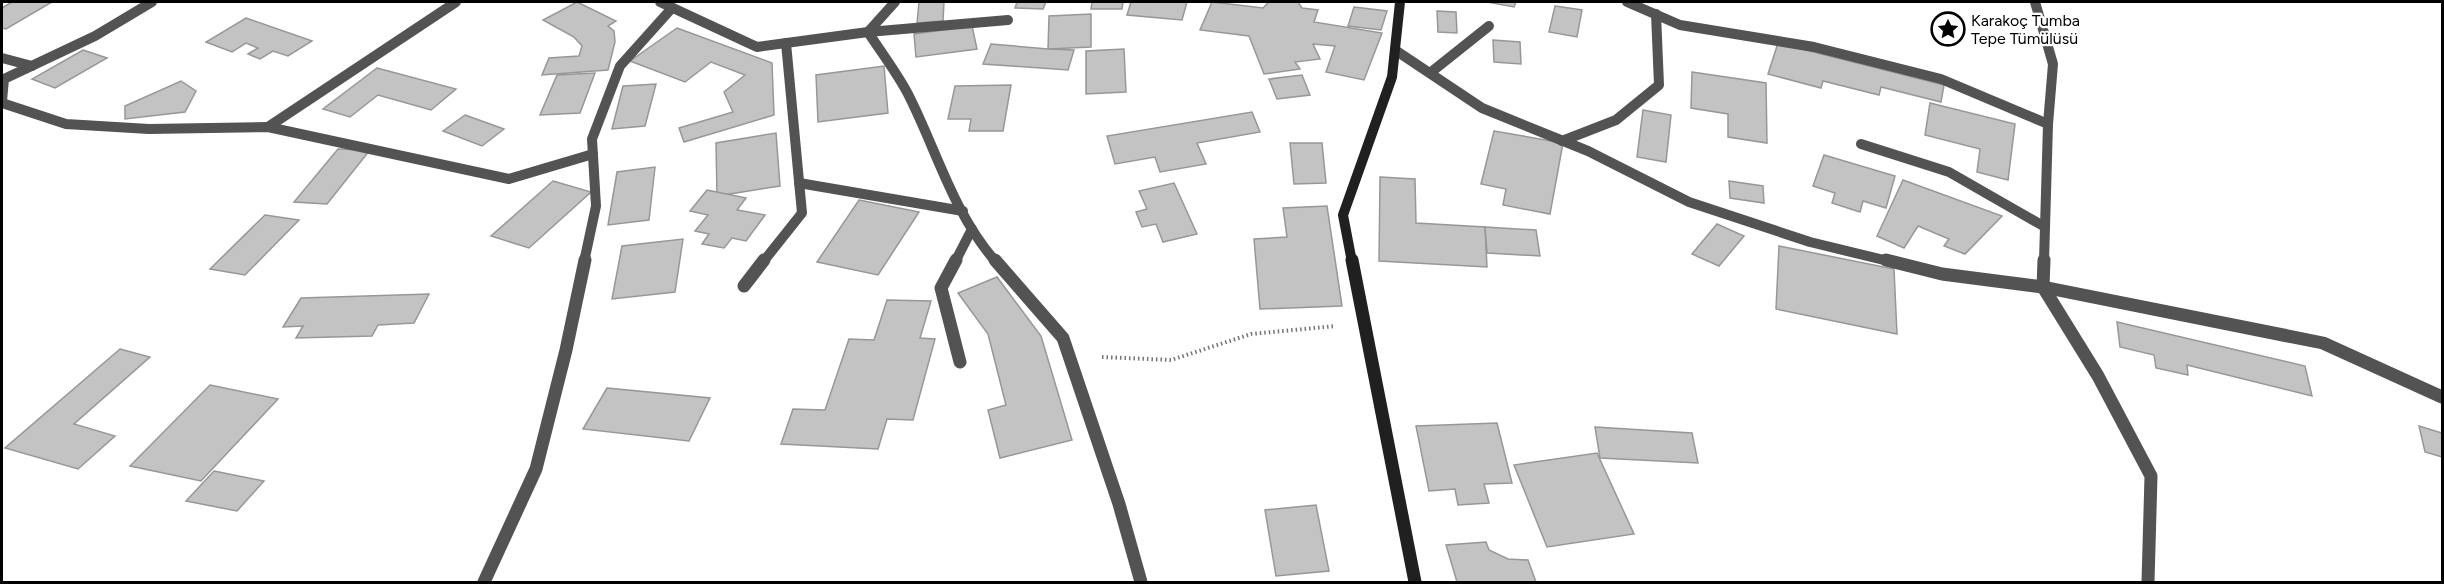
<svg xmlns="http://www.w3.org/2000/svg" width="2444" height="584" font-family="Figtree,sans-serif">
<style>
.building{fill:#c3c3c3;stroke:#979797;stroke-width:1.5}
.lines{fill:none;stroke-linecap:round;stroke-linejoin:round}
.path{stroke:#757575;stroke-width:4;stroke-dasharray:1.5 3;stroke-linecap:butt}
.lane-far1{stroke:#535353;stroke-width:10}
.lane{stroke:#535353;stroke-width:13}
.street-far1{stroke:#535353;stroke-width:10}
.street{stroke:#535353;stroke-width:13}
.secondary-far1{stroke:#202020;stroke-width:10}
.secondary{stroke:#202020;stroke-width:13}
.labels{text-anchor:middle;stroke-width:4.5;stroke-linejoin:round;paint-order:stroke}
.poi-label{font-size:16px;fill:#000;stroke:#fff;text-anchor:start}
</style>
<rect width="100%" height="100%" fill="#fff"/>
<g class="building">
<path d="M12 2H52L6 29 2 28V8Z"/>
<path d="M577 2 616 21 608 26 614 31 615 42 608 70 542 75 549 58 579 56 582 46 574 37 543 20Z"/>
<path d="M919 2H944L943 21 917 23Z"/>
<path d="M1017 2H1046L1043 9 1015 8Z"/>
<path d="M1092 2H1123L1122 9H1091Z"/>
<path d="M1131 2H1187L1182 20 1127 15Z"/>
<path d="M1212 2 1263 8 1269 2H1298L1302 8 1318 10 1314 22 1382 33 1364 80 1326 72 1335 46 1313 44 1320 59 1295 62 1300 69 1264 74 1249 36 1200 30Z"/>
<path d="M1487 2H1516L1514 7Z"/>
<path d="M1555 6 1582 10 1577 37 1549 32Z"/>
<path d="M1354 7 1387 11 1381 30 1348 26Z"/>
<path d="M1437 11 1456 12 1457 33 1438 32Z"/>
<path d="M1091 14V47L1048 49 1049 16Z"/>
<path d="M246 18 312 41 288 56 273 51 260 59 248 54 258 48 246 43 232 52 206 42Z"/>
<path d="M972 26 977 49 916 57 914 34Z"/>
<path d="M677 28 772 63 774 115 684 142 679 128 733 112 724 92 745 75 711 62 685 82 630 61Z"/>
<path d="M1493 40 1520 42 1521 64 1494 62Z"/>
<path d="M1778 43 1944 85 1941 102 1881 87 1879 95 1823 81 1821 88 1768 74Z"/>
<path d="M991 44 1048 49 1074 50 1068 70 983 64Z"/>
<path d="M1124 49 1126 92 1086 94V51Z"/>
<path d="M83 50 107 58 55 88 32 79Z"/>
<path d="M884 66 888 113 818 122 816 75Z"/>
<path d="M377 68 456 89 431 110 378 95 350 117 323 109Z"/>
<path d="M1692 72 1766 83 1767 143 1728 137V114L1691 108Z"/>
<path d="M595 73 580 113 540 115 557 75Z"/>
<path d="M1302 75 1310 95 1277 99 1269 79Z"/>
<path d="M181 81 196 91 185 112 125 119V106Z"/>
<path d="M656 84 645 126 612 129 623 86Z"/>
<path d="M1011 85 1003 131H969L971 119H948L955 86Z"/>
<path d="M1930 103 2015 124 2008 180 1977 172 1980 149 1925 135Z"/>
<path d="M1643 110 1671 115 1666 162 1637 157Z"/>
<path d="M1252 112 1260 132 1197 143 1206 164 1160 172 1155 157 1115 164 1107 136Z"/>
<path d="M465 115 504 129 482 146 443 131Z"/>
<path d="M1494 131 1563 143 1550 214 1503 205 1506 189 1481 184Z"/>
<path d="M776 133 780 186 717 196 716 143Z"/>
<path d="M1290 143H1322L1326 183 1294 184Z"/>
<path d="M338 149 370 150 327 204 294 202Z"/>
<path d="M1824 155 1895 176 1886 208 1863 201 1860 212 1832 203 1835 193 1813 186Z"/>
<path d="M655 167 649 220 608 225 617 172Z"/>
<path d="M1380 177 1415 179 1416 223 1485 227 1487 267 1379 261Z"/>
<path d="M1903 180 2002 216 1965 254 1944 246 1949 239 1918 226 1904 248 1877 236Z"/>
<path d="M553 181 591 192 529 248 491 236Z"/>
<path d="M1729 181 1763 186 1764 203 1730 198Z"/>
<path d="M1174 183 1197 234 1163 242 1156 224 1142 227 1136 212 1147 209 1139 191Z"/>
<path d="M707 190 746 198 737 210 765 215 746 241 732 238 724 248 702 244 709 234 695 231 708 215 690 211Z"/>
<path d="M859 200 919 212 878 275 817 262Z"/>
<path d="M1327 206 1342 306 1260 309 1254 239 1287 237 1283 208Z"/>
<path d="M265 215 299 220 245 275 210 269Z"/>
<path d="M1717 224 1744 236 1719 266 1692 254Z"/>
<path d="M1485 227 1536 230 1540 256 1487 253Z"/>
<path d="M683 239 675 292 612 299 622 246Z"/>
<path d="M1779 246 1894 269 1897 334 1776 309Z"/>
<path d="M997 277 1041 336 1072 440 1000 458 988 410 1006 405 988 334 958 293Z"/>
<path d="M429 294 414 323 378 325 372 336 296 338 303 326 283 327 301 298Z"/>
<path d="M887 300 931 301 920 338 935 339 913 420 887 419 878 449 781 444 793 409 825 410 849 339 874 340Z"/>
<path d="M2117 322 2305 366 2312 396 2187 365 2188 375 2156 368 2154 355 2120 347Z"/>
<path d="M120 349 150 357 74 424 115 436 78 469 5 448Z"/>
<path d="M210 385 278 399 201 481 130 466Z"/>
<path d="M607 388 710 398 689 441 583 429Z"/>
<path d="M1497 423 1512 483 1484 484 1489 503 1458 505 1455 489 1429 491 1416 426Z"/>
<path d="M2419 426 2442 433V457L2425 452Z"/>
<path d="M1595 427 1692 433 1698 463 1600 458Z"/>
<path d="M1597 453 1634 534 1547 547 1514 465Z"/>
<path d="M214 471 264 481 237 511 186 501Z"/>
<path d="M1316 505 1329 571 1276 576 1265 510Z"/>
<path d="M1486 542 1489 550 1508 559 1528 560 1536 582H1457L1446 545Z"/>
</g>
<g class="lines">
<path class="path" d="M1102 357 1171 360 1251 334 1336 326"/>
<g class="lane-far1">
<path d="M868 32 1008 20"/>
<path d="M2 58 32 66"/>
<path d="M1430 73 1489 26"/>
<path d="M1861 144 1949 172 2045 227"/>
<path d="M955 262 972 229"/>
</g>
<path class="lane" d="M956 260 941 288 960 362"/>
<g class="street-far1">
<path d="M660 2 757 47 868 32"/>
<path d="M895 2 868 32C881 52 897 73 908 94 937 151 953 213 996 262"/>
<path d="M1627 2 1680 25 1814 47 1941 79 2048 124"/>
<path d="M2035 2 2053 64 2048 124 2044 262"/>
<path d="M1395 50 1482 108 1588 151 1689 202 1810 242 1892 262"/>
<path d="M2 101 4 79 95 36 152 2"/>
<path d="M2 103 66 124 149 129 268 127 509 179 593 154"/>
<path d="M268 127 456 2"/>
<path d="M1562 141 1616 120 1659 85 1656 14"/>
<path d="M799 183 963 211"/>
<path d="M584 262 596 206 592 139 620 66 672 8"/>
<path d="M763 262 802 213 786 43"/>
</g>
<g class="street">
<path d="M995 260 1063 338 1119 504 1141 582"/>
<path d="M1886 260 1942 274 2043 287 2323 343 2442 397"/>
<path d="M2044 260 2043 287 2098 376 2151 476 2148 582"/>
<path d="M744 286 764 260"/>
<path d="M484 582 536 469 566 350 585 260"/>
</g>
<path class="secondary-far1" d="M1352 262 1343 215 1392 77 1400 2"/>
<path class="secondary" d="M1352 260 1415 582"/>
</g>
<defs>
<g id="sight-ring" transform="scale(1.725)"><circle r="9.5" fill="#fff" stroke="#000" stroke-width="1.5"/><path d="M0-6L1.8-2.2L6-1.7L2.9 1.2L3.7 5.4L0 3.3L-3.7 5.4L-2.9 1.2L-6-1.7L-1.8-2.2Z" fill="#000"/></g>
</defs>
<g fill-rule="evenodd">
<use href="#sight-ring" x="1948" y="29"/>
</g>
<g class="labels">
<g class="poi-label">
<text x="1971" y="26">Karakoç Tumba<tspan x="1971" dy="18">Tepe Tümülüsü</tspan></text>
</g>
</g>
<rect width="2444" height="584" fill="none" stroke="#000000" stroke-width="6"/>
</svg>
